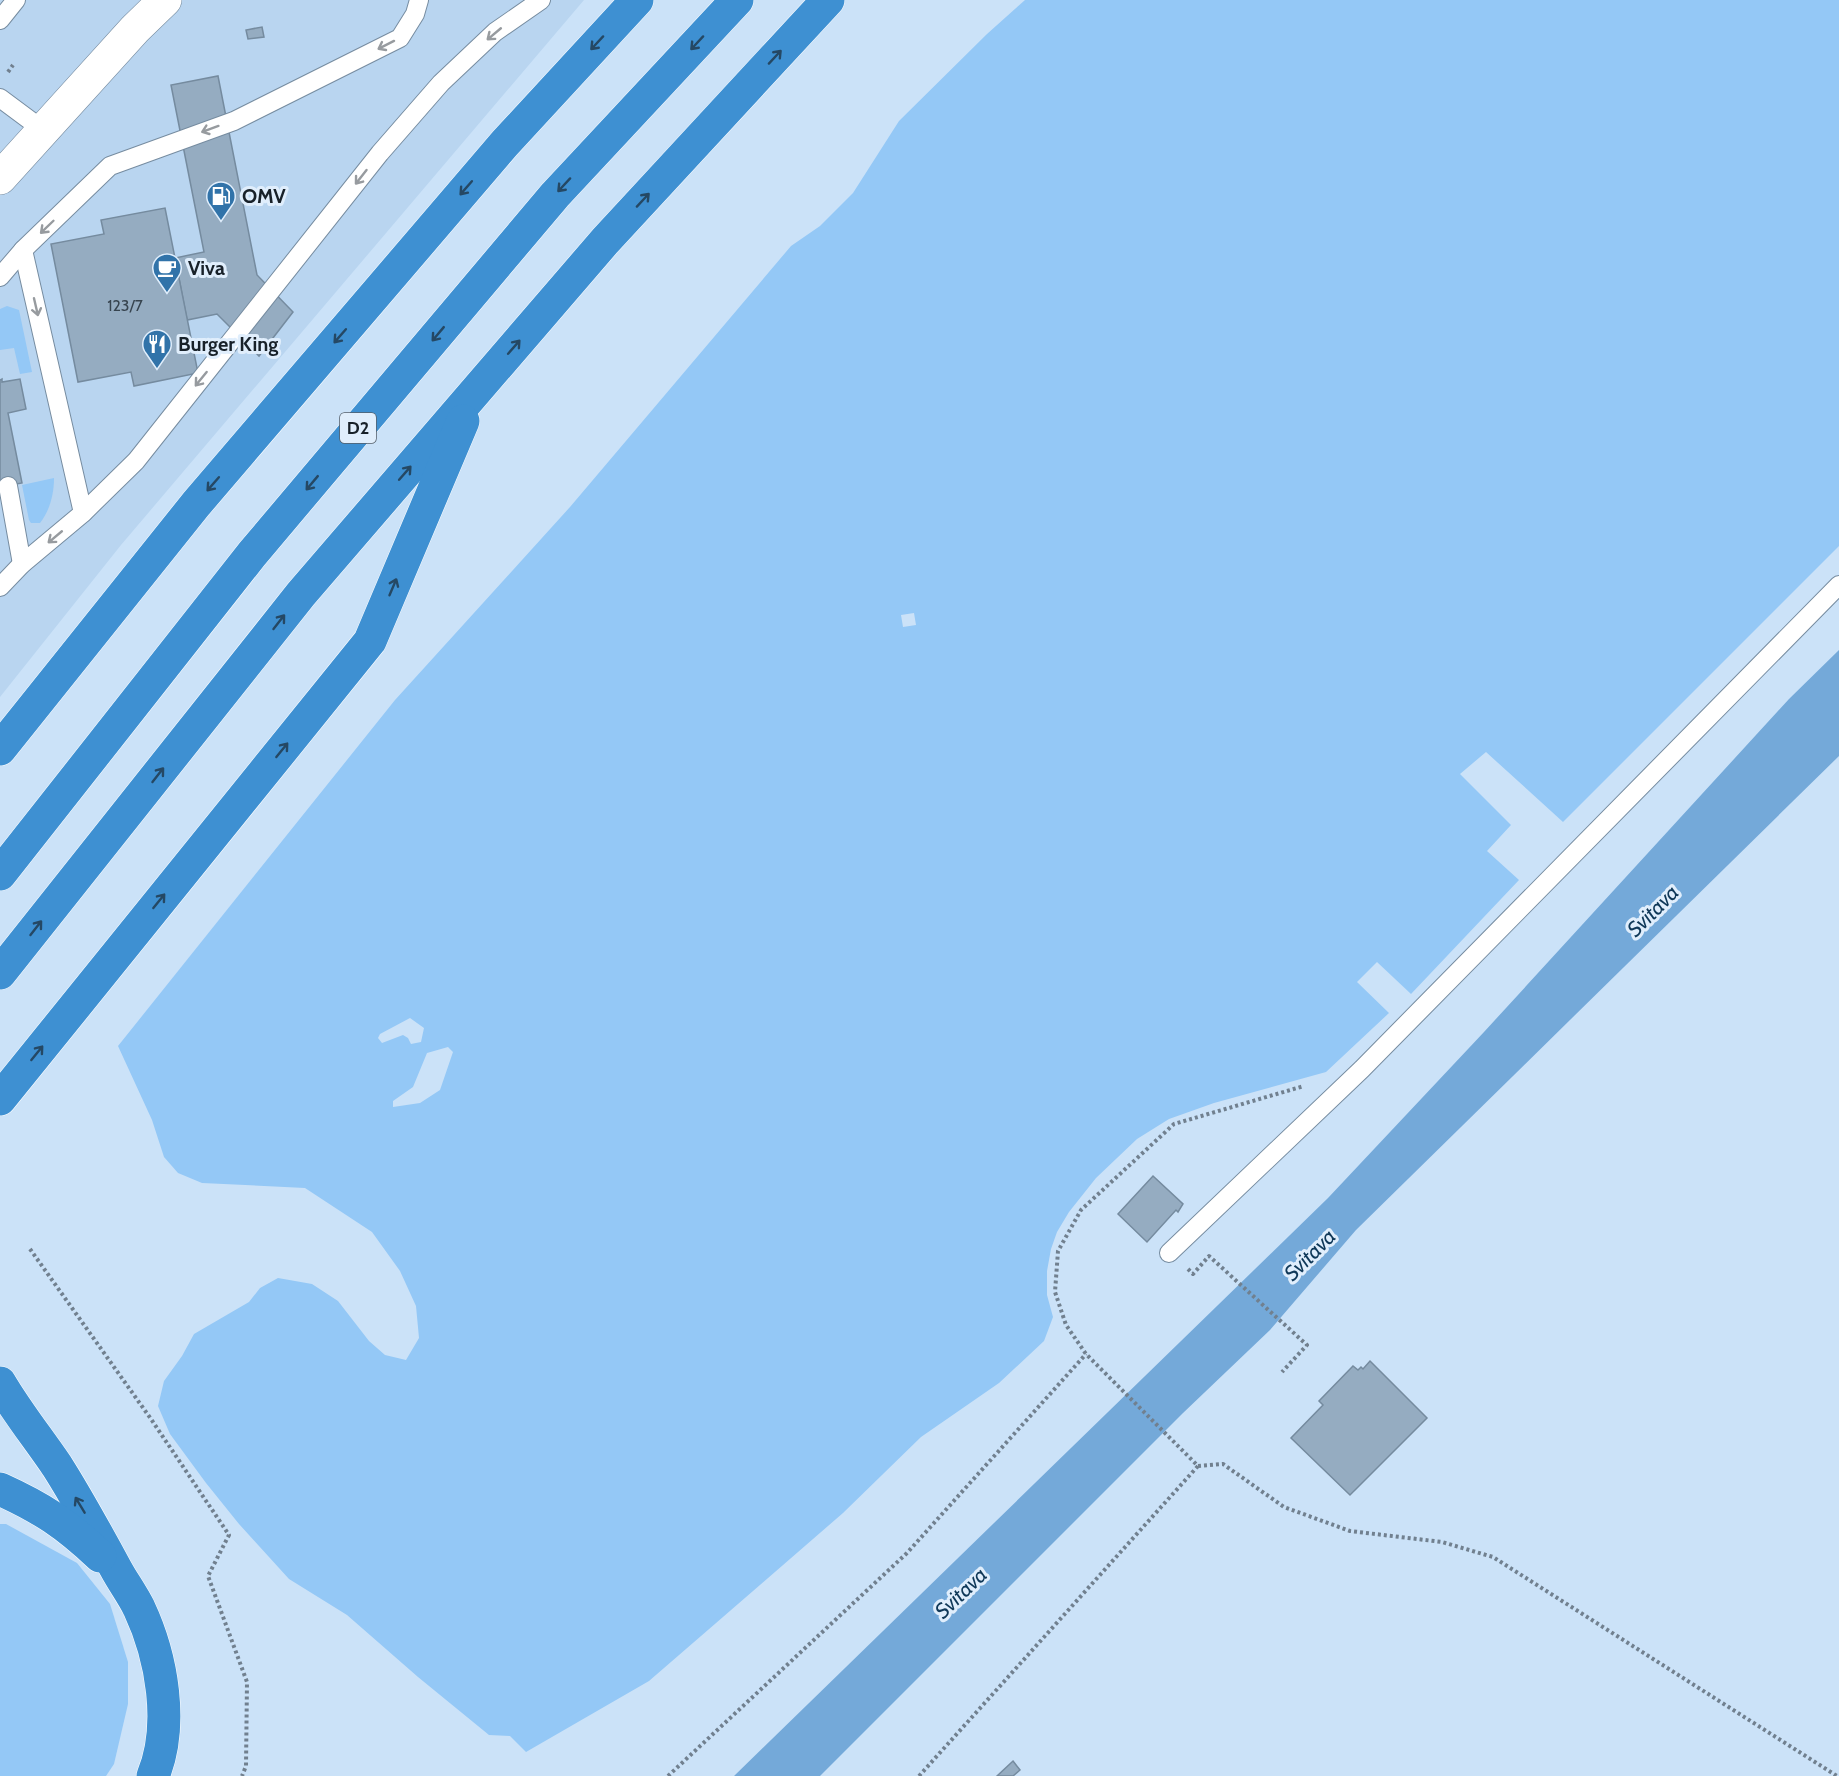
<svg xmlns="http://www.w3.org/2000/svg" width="1839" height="1776" font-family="Cabin,sans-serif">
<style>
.built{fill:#b9d5f0}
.green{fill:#94c8f6;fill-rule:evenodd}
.water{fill:#74a9d9}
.building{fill:#95acc1;stroke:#758b9f;stroke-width:1.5}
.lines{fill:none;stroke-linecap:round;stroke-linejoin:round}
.lane-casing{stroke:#768ca0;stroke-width:20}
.street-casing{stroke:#768ca0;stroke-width:34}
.highway-casing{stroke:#fff;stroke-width:34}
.path{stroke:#71808f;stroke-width:4;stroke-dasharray:3 3;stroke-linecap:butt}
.lane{stroke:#fff;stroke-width:18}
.street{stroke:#fff;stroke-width:33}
.highway{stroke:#3e90d2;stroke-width:33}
.oneway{stroke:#979b9f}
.oneway2{stroke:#254864}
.labels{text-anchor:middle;stroke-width:6;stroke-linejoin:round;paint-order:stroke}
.number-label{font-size:16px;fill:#37444f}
.shield{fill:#e0eefc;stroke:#545e68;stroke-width:1.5}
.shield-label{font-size:18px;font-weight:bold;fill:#182129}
.poi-label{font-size:20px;font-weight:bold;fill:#182129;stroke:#e0eefc;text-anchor:start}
.water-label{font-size:21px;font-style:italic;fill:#0f3858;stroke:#e0eefc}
</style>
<rect width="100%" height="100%" fill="#cbe2f8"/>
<path class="built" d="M0 0H584L121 545 0 697Z"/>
<g class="green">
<path d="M1025 0H1839V546L1563 822 1486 752 1460 774 1511 825 1487 851 1519 880 1411 994 1377 962 1357 982 1389 1013 1326 1072 1214 1103 1169 1119 1137 1139 1096 1178 1069 1212 1057 1232 1051 1249 1047 1271V1295L1053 1317 1044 1341 999 1383 921 1437 843 1513 649 1681 526 1752 510 1736 489 1735 418 1677 347 1615 289 1579 239 1524 206 1483 170 1434 158 1406 164 1381 182 1356 194 1334 249 1302 260 1288 278 1278 312 1284 338 1301 369 1341 385 1355 406 1360 419 1338 416 1306 400 1271 372 1232 305 1188 202 1183 178 1173 164 1157 152 1120 118 1046 395 700 570 507 791 246 820 226 853 193 899 121 987 34ZM914 613 916 625 903 627 901 615ZM410 1018 424 1028 421 1042 411 1044 408 1038 403 1035 382 1043 378 1038 380 1034ZM448 1047 453 1052 440 1090 420 1103 393 1107V1101L413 1087 427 1053Z"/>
<path d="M7 306 19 310 32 372 20 374 14 348 0 350V309Z"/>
<path d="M54 478C54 494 50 510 40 523H31L29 520 22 485Z"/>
<path d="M0 1524H6L77 1563 110 1604 128 1662V1704L114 1764 106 1776H0Z"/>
</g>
<path class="water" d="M1839 650V756L1356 1230 1270 1330 1183 1413 820 1776H734L1328 1198 1484 1032 1789 699Z"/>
<g class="building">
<path d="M262 27 264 37 248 39 246 30Z"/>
<path d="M218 76 257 275 293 312 259 356 217 314 187 320 175 258 204 252 171 85Z"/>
<path d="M165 208 198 373 134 386 131 372 78 382 51 244 104 234 101 220Z"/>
<path d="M2 379V382L20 379 26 409 8 413 22 483 0 487V380Z"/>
<path d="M1153 1176 1183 1204 1178 1212 1176 1210 1147 1242 1118 1214Z"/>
<path d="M1370 1361 1427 1418 1350 1495 1291 1438 1323 1405 1319 1401 1353 1366 1358 1370 1361 1367 1363 1369Z"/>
<path d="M1013 1761 1020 1770 1013 1776H997Z"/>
</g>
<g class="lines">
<g class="lane-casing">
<g id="lane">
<path d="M0 20 16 0"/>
<path d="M0 98 43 130"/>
<path d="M23 250 83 513"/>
<path d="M0 277 23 250 110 166 234 121 400 38 415 14 419 0"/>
<path d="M8 486 22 564"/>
<path d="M0 587 22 564 83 513 136 461 380 153 441 83 495 32 541 0"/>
<path d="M1169 1253 1362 1069 1839 585"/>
</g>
</g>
<g class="street-casing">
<path id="street" d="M0 178 135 29 165 0"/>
</g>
<g class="highway-casing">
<g id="highway">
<path d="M0 749 196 504 505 143 637 0"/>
<path d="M0 874 252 554 555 195 737 0"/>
<path d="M0 973 301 594 605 241 828 0"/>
<path d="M0 1099 370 641 463 421"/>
<path d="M0 1383C17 1412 38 1438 57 1466 78 1499 97 1534 116 1569 123 1582 132 1594 139 1608 162 1657 174 1725 153 1776"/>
<path d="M0 1489C42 1508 66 1524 100 1556"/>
</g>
</g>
<g class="path">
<path d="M8 72 13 65"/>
<path d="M30 1249 151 1419 229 1535 208 1576 247 1682 246 1766 242 1776"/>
<path d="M1188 1269 1193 1274 1209 1256 1307 1345 1282 1372"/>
<path d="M1198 1466 1223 1464 1284 1507 1350 1531 1442 1542 1493 1557 1837 1776"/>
<path d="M668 1776 907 1553 1086 1354"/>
<path d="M919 1776 1198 1466 1086 1354 1066 1325 1055 1292 1058 1251 1081 1210 1174 1124 1304 1086"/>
</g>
<use href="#lane" class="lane"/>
<use href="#street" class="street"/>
<use href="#highway" class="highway"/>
</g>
<defs><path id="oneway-shaft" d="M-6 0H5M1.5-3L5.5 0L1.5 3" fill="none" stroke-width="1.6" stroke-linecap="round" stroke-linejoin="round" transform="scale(1.5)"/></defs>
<g class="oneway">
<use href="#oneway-shaft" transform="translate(494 34) rotate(140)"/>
<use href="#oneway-shaft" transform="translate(386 45) rotate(153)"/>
<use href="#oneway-shaft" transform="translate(210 129) rotate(160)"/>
<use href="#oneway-shaft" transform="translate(361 177) rotate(128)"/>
<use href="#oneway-shaft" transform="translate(47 227) rotate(136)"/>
<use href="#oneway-shaft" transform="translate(36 307) rotate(77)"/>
<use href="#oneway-shaft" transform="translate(201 379) rotate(129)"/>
<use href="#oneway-shaft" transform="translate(55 537) rotate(140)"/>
</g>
<g class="oneway2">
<use href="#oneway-shaft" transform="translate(597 43) rotate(133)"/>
<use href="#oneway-shaft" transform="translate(697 43) rotate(133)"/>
<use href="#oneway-shaft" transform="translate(775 57) rotate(-47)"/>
<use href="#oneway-shaft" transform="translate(564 185) rotate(133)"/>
<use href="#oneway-shaft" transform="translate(466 188) rotate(131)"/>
<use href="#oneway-shaft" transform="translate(643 200) rotate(-47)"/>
<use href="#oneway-shaft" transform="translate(438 334) rotate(130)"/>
<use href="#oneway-shaft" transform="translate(340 336) rotate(131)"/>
<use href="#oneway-shaft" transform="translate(514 347) rotate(-49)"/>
<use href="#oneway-shaft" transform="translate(405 473) rotate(-49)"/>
<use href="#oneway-shaft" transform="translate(312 483) rotate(130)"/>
<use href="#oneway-shaft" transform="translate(213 484) rotate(131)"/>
<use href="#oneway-shaft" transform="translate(393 587) rotate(-67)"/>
<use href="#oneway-shaft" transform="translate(279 622) rotate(-52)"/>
<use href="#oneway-shaft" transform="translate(282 750) rotate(-51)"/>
<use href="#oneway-shaft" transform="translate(158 775) rotate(-52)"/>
<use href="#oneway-shaft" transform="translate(159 901) rotate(-51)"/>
<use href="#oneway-shaft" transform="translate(36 928) rotate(-52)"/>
<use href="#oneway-shaft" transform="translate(37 1053) rotate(-51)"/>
<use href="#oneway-shaft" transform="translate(80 1505) rotate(-121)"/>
</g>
<defs>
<g id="fuel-pin" transform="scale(1.5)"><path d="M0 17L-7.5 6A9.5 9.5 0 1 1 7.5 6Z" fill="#3173a9" stroke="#e0eefc"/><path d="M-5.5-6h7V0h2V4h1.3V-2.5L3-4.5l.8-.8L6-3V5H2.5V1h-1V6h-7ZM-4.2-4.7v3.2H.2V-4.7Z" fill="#fff"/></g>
<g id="cafe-pin" transform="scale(1.5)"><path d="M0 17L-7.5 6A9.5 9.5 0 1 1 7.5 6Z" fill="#3173a9" stroke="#e0eefc"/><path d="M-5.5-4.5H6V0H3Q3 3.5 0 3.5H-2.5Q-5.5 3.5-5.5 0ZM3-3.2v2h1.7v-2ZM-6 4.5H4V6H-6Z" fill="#fff"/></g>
<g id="restaurant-pin" transform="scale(1.5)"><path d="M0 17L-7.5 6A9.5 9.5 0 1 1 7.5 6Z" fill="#3173a9" stroke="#e0eefc"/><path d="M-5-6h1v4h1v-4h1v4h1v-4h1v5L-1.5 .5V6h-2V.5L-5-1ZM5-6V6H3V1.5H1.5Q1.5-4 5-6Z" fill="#fff"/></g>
</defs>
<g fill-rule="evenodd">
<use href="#fuel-pin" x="221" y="196"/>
<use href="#cafe-pin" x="167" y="268"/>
<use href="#restaurant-pin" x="157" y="344"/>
</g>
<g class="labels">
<g class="number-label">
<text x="125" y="311">123/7</text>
</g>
<rect class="shield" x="340" y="413" width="36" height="30" rx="4.5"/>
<g class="shield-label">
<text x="358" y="434">D2</text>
</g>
<g class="poi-label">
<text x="242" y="203">OMV</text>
<text x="188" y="275">Viva</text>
<text x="178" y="351">Burger King</text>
</g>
<g class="water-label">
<text transform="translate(1653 911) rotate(-45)" y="7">Svitava</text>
<text transform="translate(1310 1255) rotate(-45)" y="7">Svitava</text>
<text transform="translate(961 1593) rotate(-44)" y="7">Svitava</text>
</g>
</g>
</svg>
